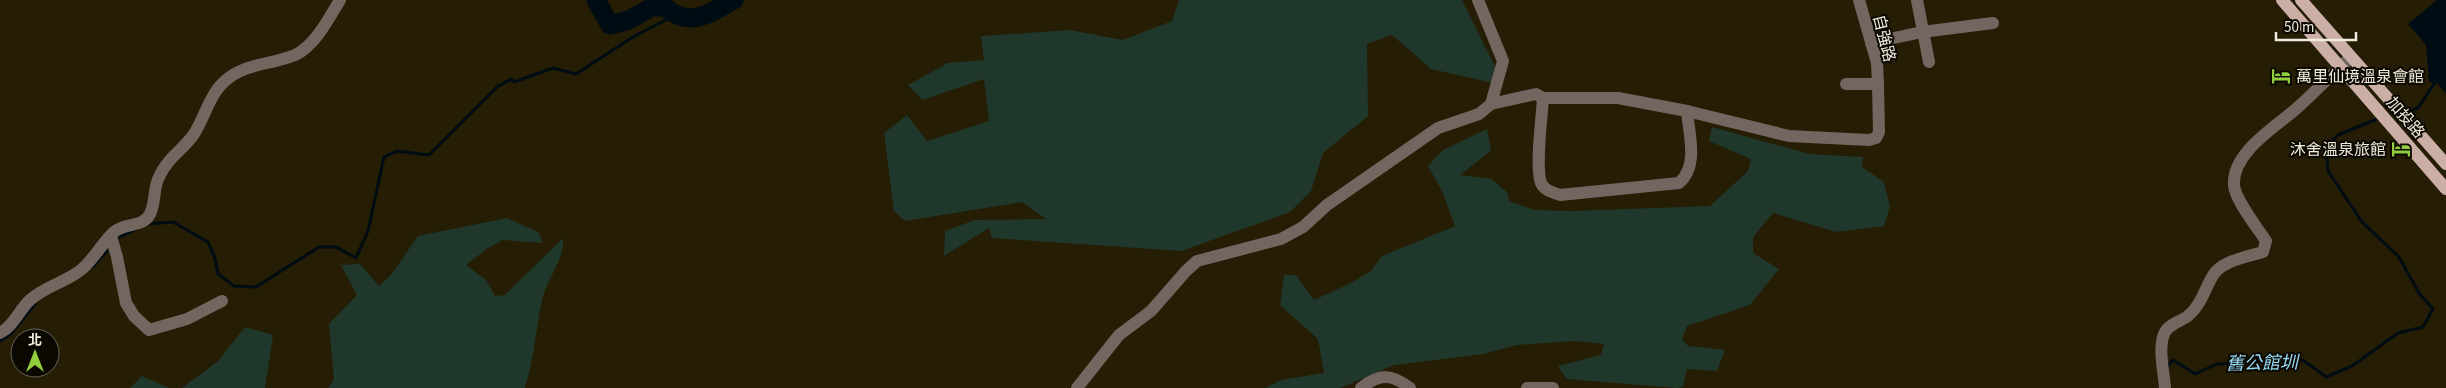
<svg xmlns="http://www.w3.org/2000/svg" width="2446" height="388" font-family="'Source Sans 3','Noto Sans TC',sans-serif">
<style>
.green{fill:#20382c}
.water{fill:#000c14}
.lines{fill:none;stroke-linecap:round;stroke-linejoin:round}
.stream{stroke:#000c14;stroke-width:3}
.river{stroke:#000c14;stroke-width:19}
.minor{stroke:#736661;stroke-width:12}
.major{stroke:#cbaea5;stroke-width:12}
.labels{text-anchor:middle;stroke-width:4;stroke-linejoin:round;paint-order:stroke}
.street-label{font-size:16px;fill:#f0ebdc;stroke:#0b0802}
.poi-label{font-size:16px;fill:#f0ebdc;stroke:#0b0802;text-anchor:start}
.water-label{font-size:18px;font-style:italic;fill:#97daf8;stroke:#0b0802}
</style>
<rect width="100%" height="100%" fill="#251d04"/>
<g class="green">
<path d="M1179 0H1462L1495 67 1493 83 1431 69 1392 35 1367 44 1368 116 1323 153 1311 191 1290 212 1181 251 992 238 989 228 944 256 945 231 975 220 1046 219 1022 202 905 221 894 211 884 133 907 115 927 141 989 121 984 79 922 100 908 85 948 63 984 60 981 36 1070 30 1123 40 1172 21Z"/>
<path d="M1712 127 1809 154 1863 157 1862 167 1884 182 1890 207 1884 226 1836 232 1773 213 1753 237V253L1779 269 1750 305 1687 326 1682 339 1688 346 1725 350 1717 371 1687 369 1683 387 1677 388 1567 379 1558 366 1601 355 1604 344 1574 341 1517 345 1483 354 1394 365 1340 388H1265L1281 380 1324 373 1318 339 1280 305 1284 275H1296L1314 300 1351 283 1371 271 1382 256 1455 226 1442 191 1428 166 1443 150 1487 129 1491 151 1460 175 1491 179 1507 192 1509 201 1534 210 1571 211 1710 206 1748 171 1751 159 1709 141Z"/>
<path d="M507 218 538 232 543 243 503 240 488 248 466 265 486 280 495 296 505 295 563 238C564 261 547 278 542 300 536 330 534 359 525 388H328L334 379 329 324 357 295 341 265 360 264 379 286 390 276 418 236Z"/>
<path d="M245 327 273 335 265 388H182L218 361Z"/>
<path d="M142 376 169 388H130Z"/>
</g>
<path class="water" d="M2437 0H2446V94L2438 84 2429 82 2426 45 2408 24Z"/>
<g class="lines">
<g class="stream">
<path d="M2407 112 2418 108 2434 84"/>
<path d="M148 224 173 222 208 242 215 258 218 274 234 286 256 287 319 247H336L356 258 368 231 384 157 397 151 429 155 497 87 511 79 514 82 553 68 576 74 633 37 675 15"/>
<path d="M117 238 135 230"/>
<path d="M93 267 107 251"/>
<path d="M0 341 11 334 35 304"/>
<path d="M2166 368 2173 360 2195 374 2217 364 2303 360 2326 377 2352 366 2398 333 2423 327 2433 309 2419 293 2399 257 2362 222 2328 171 2326 147 2338 135 2377 119"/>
</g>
<path class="river" d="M596 0 610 25 629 20 652 7H665C690 29 710 13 734 0"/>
<g class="minor">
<path d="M1917 0 1929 62"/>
<path d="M1871 43 1922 32 1993 23"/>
<path d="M1846 84H1878L1877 63 1859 0"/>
<path d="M1491 104 1536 94 1543 98C1542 117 1535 166 1541 183 1545 191 1552 192 1560 195L1679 183C1699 166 1689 135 1687 111L1618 98H1543"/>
<path d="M1687 111 1789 136 1869 140 1876 138 1879 132 1878 84"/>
<path d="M111 236 117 257 126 303 134 316 149 330 187 319 222 301"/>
<path d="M0 333C14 326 19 310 30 300 45 286 67 282 82 269 95 258 102 243 114 232 125 222 143 228 150 214 156 202 153 188 159 177 168 157 183 150 194 134 205 117 209 95 225 81 245 63 271 65 295 55 315 46 329 18 340 0"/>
<path d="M1077 388 1119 335 1151 311 1186 271 1197 261 1281 239 1303 227 1327 205 1438 128 1479 114 1491 104 1503 61 1478 0"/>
<path d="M1361 388C1380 373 1392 374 1410 388"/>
<path d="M1527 388H1553"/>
<path d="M2165 388C2164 372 2158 349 2164 334 2168 324 2180 322 2188 316 2201 305 2204 291 2212 277 2220 261 2247 257 2263 252L2266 241C2257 227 2235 200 2234 185 2232 152 2276 127 2297 108 2315 92 2332 74 2350 58"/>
</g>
<g class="major">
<path d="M2282 0 2446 189"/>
<path d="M2301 0 2446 164"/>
</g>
</g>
<defs>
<g id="hotel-bare" transform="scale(1.5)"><path d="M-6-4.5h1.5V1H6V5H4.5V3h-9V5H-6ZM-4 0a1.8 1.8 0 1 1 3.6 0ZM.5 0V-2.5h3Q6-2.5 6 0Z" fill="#92cd3e" stroke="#0b0802" stroke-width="2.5" paint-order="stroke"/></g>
</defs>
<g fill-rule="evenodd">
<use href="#hotel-bare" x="2281" y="76"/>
<use href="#hotel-bare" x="2401" y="149"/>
</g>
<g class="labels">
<g class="street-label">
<text transform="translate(1885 38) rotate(76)" y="6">自強路</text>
<text transform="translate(2406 117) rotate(49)" y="6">加投路</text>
</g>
<g class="poi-label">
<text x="2296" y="82">萬里仙境溫泉會館</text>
<text x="2386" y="155" text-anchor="end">沐舍溫泉旅館</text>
</g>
<g class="water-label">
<text transform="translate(2262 363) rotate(-1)" y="6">舊公館圳</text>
</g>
</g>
<g transform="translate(35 353)"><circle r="24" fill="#0b0802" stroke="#676359"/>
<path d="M0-4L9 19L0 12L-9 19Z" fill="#92cd3e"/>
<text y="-8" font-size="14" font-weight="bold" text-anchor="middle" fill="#f0ebdc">北</text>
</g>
<path d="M2276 32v8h80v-8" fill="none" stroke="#f0ebdc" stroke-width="2.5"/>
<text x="2284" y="32" font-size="15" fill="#f0ebdc" stroke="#0b0802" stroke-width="4" paint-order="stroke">50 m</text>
</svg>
